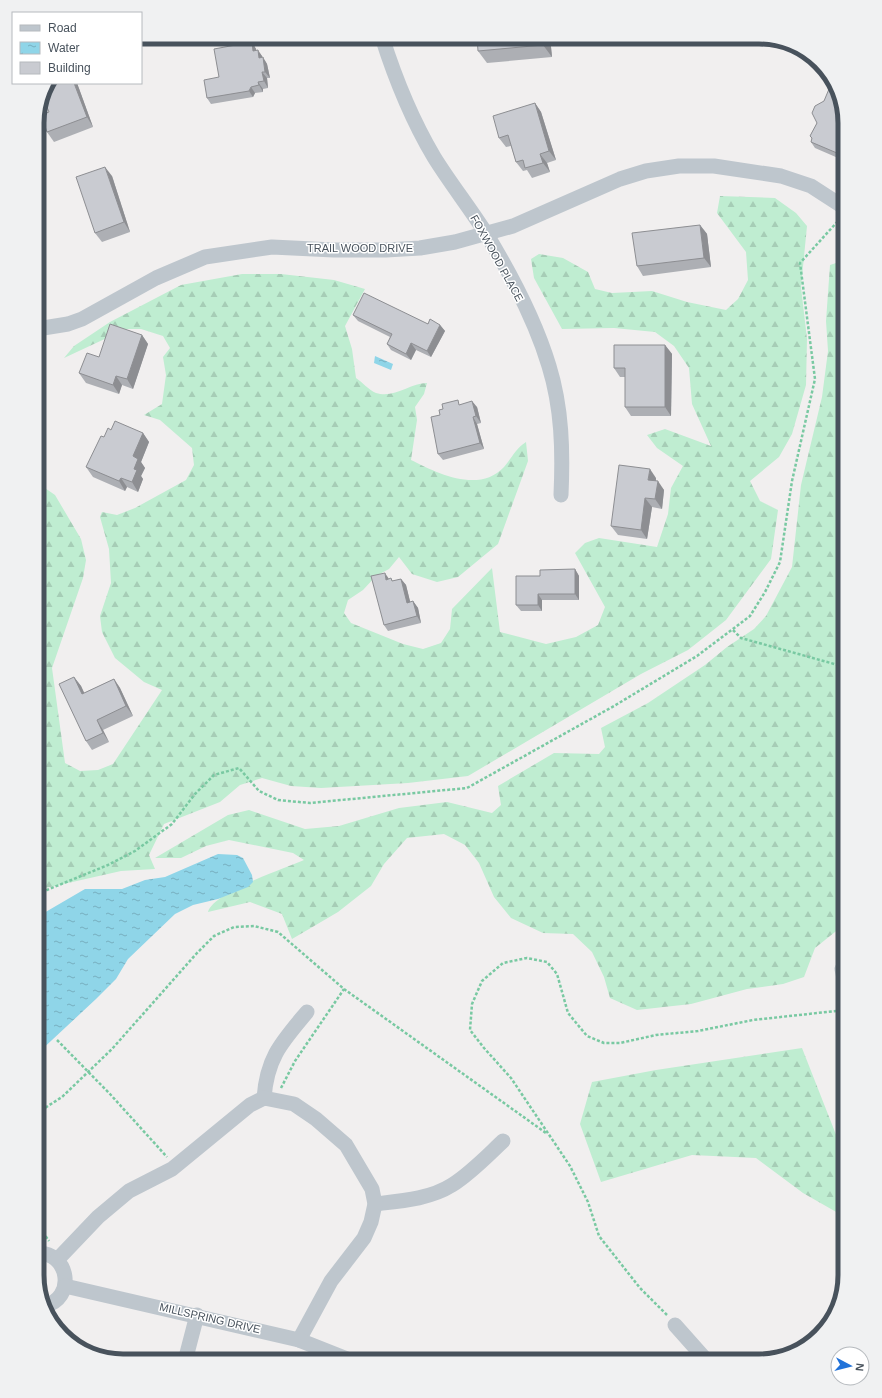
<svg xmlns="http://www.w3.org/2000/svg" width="882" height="1398" font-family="Helvetica,sans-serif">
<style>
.forest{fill:url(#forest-firs)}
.water{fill:url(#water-ripples)}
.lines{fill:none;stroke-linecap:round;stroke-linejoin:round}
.path{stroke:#79c9a2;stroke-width:2.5;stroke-dasharray:3 2;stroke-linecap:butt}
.minor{stroke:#bec6cd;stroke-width:15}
.wall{fill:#adafb4}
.shaded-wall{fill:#8d8e92}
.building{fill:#c9cbd1;stroke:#8d8e92}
.labels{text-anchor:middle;stroke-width:3;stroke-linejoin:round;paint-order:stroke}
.street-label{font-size:11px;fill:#48525c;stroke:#fff}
.rim{fill:none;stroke:#48525c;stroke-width:5}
</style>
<defs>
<pattern id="forest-firs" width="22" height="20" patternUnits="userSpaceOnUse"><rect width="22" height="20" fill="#bfedd1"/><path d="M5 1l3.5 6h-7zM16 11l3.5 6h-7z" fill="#a6cdb6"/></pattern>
<pattern id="water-ripples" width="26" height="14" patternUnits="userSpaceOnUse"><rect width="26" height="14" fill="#8fd5e8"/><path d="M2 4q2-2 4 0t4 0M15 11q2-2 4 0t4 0" fill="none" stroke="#77afbf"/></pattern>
</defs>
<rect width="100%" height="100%" fill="#f1efef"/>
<g class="forest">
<path d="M720 196 775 198 796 213 807 226 801 287 807 339 806 385 792 434 779 457 750 481 760 501 778 510 771 559 726 620 688 650 641 674 468 776 408 783 321 788 291 786 262 778 240 785 220 802 164 824 149 855 155 869 121 871 37 890V487L42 486 55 495 81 539 86 560 83 578 52 668 65 763 80 771 98 770 113 764 162 690 144 682 115 658 102 632 100 616 111 583 109 549 100 517 102 512 117 515 135 508 186 480 194 465 192 448 160 420 144 415 162 404 166 375 163 357 170 348 163 336 141 329H126L64 358 74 346 110 322 181 285 242 274H281L334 280 365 289 345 326 352 349 356 378C362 382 369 390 376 393 394 399 410 383 427 383L424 394 415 407 417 420 411 460C437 473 479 494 504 467 512 458 515 449 526 442L528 461 498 544 458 577 437 582 412 574 399 557 389 569 376 576 363 590 348 600 344 613 351 623 403 644 423 649 441 643 450 629 452 609 492 568 500 632 546 644 576 637 598 625 605 607 575 553 585 543 599 538 657 547 668 514 671 488 683 466 657 448 647 435 665 429 711 446 692 404 689 368 674 346 655 332 614 328 562 329 534 278 531 259 539 254 563 258 588 272 595 289 612 293 652 291 687 302 726 310 738 299 748 280 746 252 717 213Z"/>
<path d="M845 260V924L815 948 804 977 783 984 747 989 691 1004 637 1010 610 998 604 977 592 952 573 934 543 933 511 918 494 897 479 863 465 845 444 834 407 838 384 864 371 886 338 912 292 939 282 914 250 902 208 912C214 892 283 869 304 860L293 853 229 840 206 846 181 858H155L228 815 249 810 305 829 339 826 399 808 447 802 492 813 501 805 498 786 554 753 599 754 605 747 601 728 648 703 705 665 727 647 754 629 766 616 792 567 801 485 822 397 828 351 826 321 830 265Z"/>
<path d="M802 1048 842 1150H845V1217L803 1193 756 1158 692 1155 601 1182 580 1124 592 1082 656 1070Z"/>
</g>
<g class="water">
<path d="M375 356 393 364 391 370 374 363Z"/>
<path d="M218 854 237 855 243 858 252 875 253 882 248 887 218 899 193 905 175 914 128 959 116 979 96 999 37 1054V917L85 889H122L145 880 165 877Z"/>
</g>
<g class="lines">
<g class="path">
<path d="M733 630 741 638 845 667"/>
<path d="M37 894 108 865 135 851 172 824 195 794 214 775 239 768 259 791 278 800 310 803 467 788 614 706 697 656 750 616 765 592 780 562 792 481 815 379 800 263 838 221"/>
<path d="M57 1040 110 1094 167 1157"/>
<path d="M281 1088 295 1061 344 989"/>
<path d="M37 1113 62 1097 112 1049 197 953 214 936 234 927 254 926 278 932 344 989 546 1133"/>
<path d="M37 1224 49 1241"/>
<path d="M667 1315 640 1288 599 1236 588 1202 570 1166 511 1078 484 1048 470 1030 472 1004 482 981 503 963 527 958 547 962 557 974 568 1013 587 1036 604 1043H620L656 1035 698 1031 753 1020 845 1010"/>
</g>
<g class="minor">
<path d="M382 37C395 78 412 120 434 157 450 183 470 208 487 235 510 273 536 323 549 366 562 408 563 451 561 495"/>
<path d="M37 329 68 324 82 319 156 278 205 257 272 247 334 250H386L420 248 455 242 513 226 620 179 646 171 679 166H714L781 176 811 186 845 208"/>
<path d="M842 969 845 983"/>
<path d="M264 1098C267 1057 282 1042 307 1012"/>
<path d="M375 1204C401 1201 430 1199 452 1185 471 1173 487 1156 503 1141"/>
<path d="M37 1253C70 1252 76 1299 44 1306"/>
<path d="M57 1260 98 1217 129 1191 172 1169 250 1105 264 1098 294 1104 316 1119 346 1145 372 1189 375 1204 371 1222 364 1238 331 1281 299 1340"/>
<path d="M65 1286 299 1340 352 1361"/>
<path d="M675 1325 707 1361"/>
<path d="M185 1361 197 1315"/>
</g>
</g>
<g class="wall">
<path d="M550 37 552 57 487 63 478 51Z"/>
<path d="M252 42 256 49V50L262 56V57L267 64 270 78H267L268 88 263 89V92L255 93 253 97 211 104 207 98 219 77Z"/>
<path d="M77 83 93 127 54 142 47 132 49 112Z"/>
<path d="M535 103 541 112 556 160 547 163 550 172 532 178 527 170 523 171 516 162 511 146 506 147 499 138Z"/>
<path d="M817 123H845V161L815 148 811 142 812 139 810 136Z"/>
<path d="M112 176 130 232 102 242 95 233Z"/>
<path d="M700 225 707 234 711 267 643 276 637 266Z"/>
<path d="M353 315 440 325 445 331 431 357 416 350 411 360 391 350 387 344 390 337 358 321Z"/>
<path d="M142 335 148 344 133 389 122 385 119 394 86 383 79 373 99 357Z"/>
<path d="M665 345 672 354 671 416H631L625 407V377H620L614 368Z"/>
<path d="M461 404 477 407 481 423 477 424 484 449 443 460 438 454Z"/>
<path d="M111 430 143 433 149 442 141 462 145 468 141 476 143 479 138 492 127 487 125 491 93 477 86 467 104 437Z"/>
<path d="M656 478V481L664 490 662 509 652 507 647 539 618 535 611 526Z"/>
<path d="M575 569 579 576V600H542V611H521L516 605 540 576Z"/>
<path d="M389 579 393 581 401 579 406 585 410 602 413 601 418 608 421 623 388 631 384 625Z"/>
<path d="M74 677 81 686 84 693 114 679 120 688 133 716 103 730 109 742 92 750 86 741Z"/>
</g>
<g class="shaded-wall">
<path d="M542 37H550L552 57 543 45Z"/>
<path d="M252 42 256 49 257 57 253 51Z"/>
<path d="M258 50 262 56 263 64 259 58Z"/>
<path d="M263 57 267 64 270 78 265 72Z"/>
<path d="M262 72 267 78 268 88 264 81Z"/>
<path d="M258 82 263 89V92L259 85Z"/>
<path d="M74 83H77L93 127 87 117Z"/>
<path d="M251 87 255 93 253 97 249 91Z"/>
<path d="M535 103 541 112 556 160 549 151Z"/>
<path d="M540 154 547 163 550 172 543 163Z"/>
<path d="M105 167 112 176 130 232 124 222Z"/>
<path d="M700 225 707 234 711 267 704 258Z"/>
<path d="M440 325 445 331 431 357 427 351Z"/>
<path d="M142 335 148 344 133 389 127 379Z"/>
<path d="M411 343 416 350 411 360 406 354Z"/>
<path d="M665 345 672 354 671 416 665 407Z"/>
<path d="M116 376 122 385 119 394 113 385Z"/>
<path d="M472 401 477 407 481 423 476 416Z"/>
<path d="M473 417 477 424 484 449 480 443Z"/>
<path d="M143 433 149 442 141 462 145 468 141 476 143 479 138 492 132 482 134 469 133 456Z"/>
<path d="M650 469 656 478 655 489 648 480Z"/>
<path d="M121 478 127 487 125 491 119 481Z"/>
<path d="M658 481 664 490 662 509 655 499Z"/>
<path d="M645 498 652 507 647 539 641 530Z"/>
<path d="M575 569 579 576V600L575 594Z"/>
<path d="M385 573 389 579 386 580Z"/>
<path d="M401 579 406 585 412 609 407 603Z"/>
<path d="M538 594 542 600V611L538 605Z"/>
<path d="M413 601 418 608 421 623 417 616Z"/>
<path d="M74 677 81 686 89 703 82 694Z"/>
<path d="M114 679 120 688 133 716 126 706Z"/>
<path d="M97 720 103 730 109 742 103 733Z"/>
</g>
<g class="building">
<path d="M477 37H542L543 45 478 51Z"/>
<path d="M252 42 253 51 258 50 259 58 263 57 265 72H262L264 81 258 82 259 85 251 87 249 91 207 98 204 80 219 77 214 49Z"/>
<path d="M48 83H74L87 117 47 132 41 115 49 112 42 95 44 90Z"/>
<path d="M829 89 838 92 845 123V156H844L811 142 812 138 810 136 817 123 812 113 815 106 824 101Z"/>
<path d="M535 103 549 151 540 154 543 163 525 168 523 160 516 162 508 135 499 138 493 116Z"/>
<path d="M105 167 124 222 95 233 76 177Z"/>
<path d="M700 225 704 258 637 266 632 233Z"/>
<path d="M364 293 428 324 430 319 440 325 427 351 411 343 406 354 387 344 392 334 353 315Z"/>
<path d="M110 324 142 335 127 379 116 376 113 385 79 373 87 353 99 357Z"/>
<path d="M614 345H665V407H625V368H614Z"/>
<path d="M458 400 459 405 472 401 476 416 473 417 480 443 438 454 431 417 440 415 439 410 443 409 442 404Z"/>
<path d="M115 421 143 433 133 456 138 459 134 469 137 470 132 482 121 478 119 481 86 467 101 436 104 437 108 428 111 430Z"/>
<path d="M619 465 650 469 648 480 658 481 655 499 645 498 641 530 611 526Z"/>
<path d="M575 569V594H538V605H516V576H540V570Z"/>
<path d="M385 573 386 580 391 578 392 581 401 579 407 603 413 601 417 616 384 625 371 576Z"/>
<path d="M74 677 82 694 114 679 126 706 97 720 103 733 86 741 59 684Z"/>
</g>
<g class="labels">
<g class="street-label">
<text x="360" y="252">TRAIL WOOD DRIVE</text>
<text transform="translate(497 258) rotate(61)" y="4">FOXWOOD PLACE</text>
<text transform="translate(210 1318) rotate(13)" y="4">MILLSPRING DRIVE</text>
</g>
</g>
<path d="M0 0H882V1398H0ZM123 44H759A79 79 0 0 1 838 123V1275A79 79 0 0 1 759 1354H123A79 79 0 0 1 44 1275V123A79 79 0 0 1 123 44Z" fill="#f0f1f2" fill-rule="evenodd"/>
<path class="rim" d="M123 44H759A79 79 0 0 1 838 123V1275A79 79 0 0 1 759 1354H123A79 79 0 0 1 44 1275V123A79 79 0 0 1 123 44Z"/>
<rect x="12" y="12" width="130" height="72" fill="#ffffff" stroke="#b6babe"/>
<rect x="20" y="25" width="20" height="6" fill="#bec6cd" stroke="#b6babe"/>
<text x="48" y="32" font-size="12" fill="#48525c">Road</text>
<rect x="20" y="42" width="20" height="12" fill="url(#water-ripples)" stroke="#b6babe"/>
<text x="48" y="52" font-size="12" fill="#48525c">Water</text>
<rect x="20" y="62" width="20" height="12" fill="#c9cbd1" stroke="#b6babe"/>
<text x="48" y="72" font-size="12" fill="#48525c">Building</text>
<g transform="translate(850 1366) rotate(97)"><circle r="19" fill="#ffffff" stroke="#b6babe"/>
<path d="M0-3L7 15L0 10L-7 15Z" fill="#2172d9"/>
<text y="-6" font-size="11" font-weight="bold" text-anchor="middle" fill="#48525c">N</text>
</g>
</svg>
